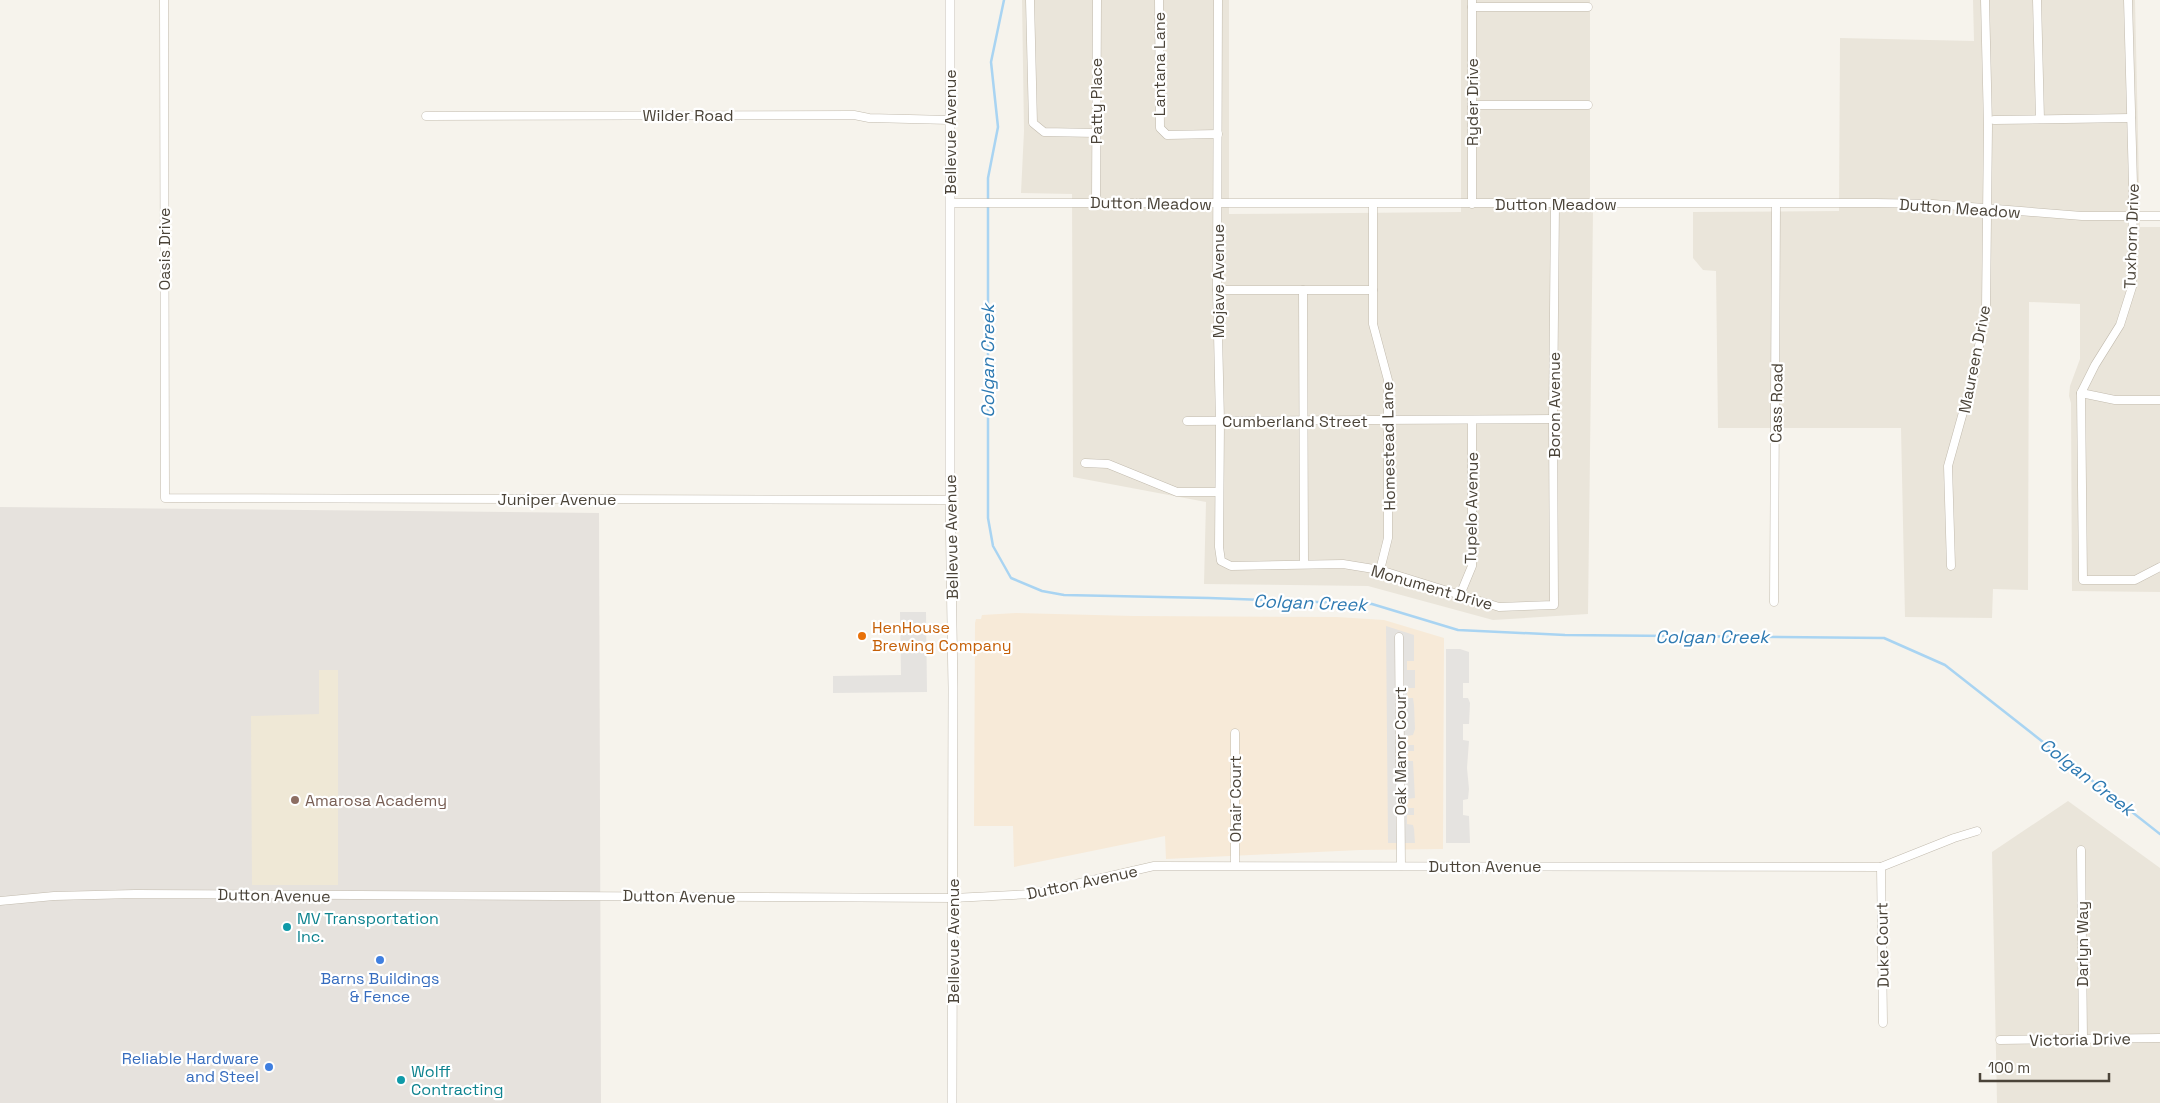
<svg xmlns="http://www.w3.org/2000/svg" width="2160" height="1103" font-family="'Space Grotesk',sans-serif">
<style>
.residential{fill:#eae5da}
.commercial{fill:#f7ead8}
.industrial{fill:#e6e2dd}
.education{fill:#efe8d6}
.parking{fill:#e5e3e0}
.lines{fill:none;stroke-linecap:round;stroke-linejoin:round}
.stream{stroke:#a9d4f2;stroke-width:2.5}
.minor-casing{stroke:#c2bbae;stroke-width:9}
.tertiary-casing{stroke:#c2bbae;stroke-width:10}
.minor{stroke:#fff;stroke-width:8}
.tertiary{stroke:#fff;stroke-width:9}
.food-dot{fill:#e8710a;stroke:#fff;stroke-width:2}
.education-dot{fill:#8d6e63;stroke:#fff;stroke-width:2}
.culture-dot{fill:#0f9aa8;stroke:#fff;stroke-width:2}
.shop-dot{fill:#3f7fe0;stroke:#fff;stroke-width:2}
.labels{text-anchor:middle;stroke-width:4.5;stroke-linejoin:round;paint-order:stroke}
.street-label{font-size:16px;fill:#4b4439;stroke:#fff}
.food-label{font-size:16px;fill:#c56008;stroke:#fff;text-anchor:start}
.education-label{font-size:16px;fill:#785e54;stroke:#fff;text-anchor:start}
.culture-label{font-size:16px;fill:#0d838f;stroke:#fff;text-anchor:start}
.shop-label{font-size:16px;fill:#366cbe;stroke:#fff}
.water-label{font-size:18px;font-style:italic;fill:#2e7ab2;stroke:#fff}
</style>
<rect width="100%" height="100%" fill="#f6f3ec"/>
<g class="residential">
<path d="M1022 0H1229V214L1461 212V0H1590V211L1593 212 1588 614 1493 620 1368 586 1204 584 1206 502 1073 477 1072 194 1021 193 1024 131Z"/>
<path d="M1973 0H2135L2140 227H2160V592L2072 591 2071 403 2069 396 2070 386 2080 359V304L2029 302 2028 590 1993 589 1992 618 1905 617 1901 428H1718L1716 271 1703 270 1693 258V212L1839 211 1840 38 1974 41Z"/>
<path d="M2068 801 2160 868V1103H1997L1992 852Z"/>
</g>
<path class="commercial" d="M1016 613 1134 616 1337 617 1384 620 1444 638 1443 849 1360 850 1166 859 1165 836 1014 867 1013 826H974L975 623 976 619H981L982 615Z"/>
<path class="industrial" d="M0 507 599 513 601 1103H0Z"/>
<path class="education" d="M319 670H338V885H252L251 716 319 714Z"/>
<g class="parking">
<path d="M900 612H926L927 692 833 693V676L901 675Z"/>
<path d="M1386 626 1414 635V661H1407V670H1415V688H1407V698H1413L1414 705 1415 729 1413 735 1407 736V745H1414V751H1407V761H1413L1415 798 1406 799V808H1414V815H1407V824L1413 825 1414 829 1415 843H1388Z"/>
<path d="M1446 649H1460L1469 652V683H1463V698H1468L1470 703 1469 724H1463V740L1469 741 1467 768 1469 789 1468 799 1463 800V815L1469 816 1470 843H1446Z"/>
</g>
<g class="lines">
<path class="stream" d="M1004 0 991 62 998 127 988 178V518L993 546 1011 578 1042 591 1064 595 1209 598 1372 604 1458 630 1565 635 1884 638 1945 665 2160 834"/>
<g class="minor-casing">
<g id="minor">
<path d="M164 0 165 498 950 500"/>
<path d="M1030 0 1033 123 1044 132 1096 133"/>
<path d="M1159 0 1160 128 1167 135 1218 134"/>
<path d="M1218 0 1217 290 1220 421 1219 547 1221 561 1231 566 1343 564 1380 570 1499 607 1554 605 1553 419 1555 204"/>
<path d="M1472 0V204"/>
<path d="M2037 0 2040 119"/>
<path d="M2128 0 2133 184 2132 287 2120 325 2095 365 2081 393 2083 580H2135L2160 567"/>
<path d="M1472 7H1588"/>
<path d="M1472 105H1588"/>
<path d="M426 116 854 115 869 118 950 120"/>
<path d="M1994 120 2131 118"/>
<path d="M1096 202 1097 0"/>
<path d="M951 203H1876L1933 204 2082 216H2160"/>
<path d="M1373 204V324L1388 380V538L1380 570"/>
<path d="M1217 290H1373"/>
<path d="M1303 290 1304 564"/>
<path d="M2081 393 2115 400H2160"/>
<path d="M1187 421 1553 419"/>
<path d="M1085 463 1108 464 1177 492H1219"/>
<path d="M1951 566 1948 466 1974 373 1986 308 1988 126 1985 0"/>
<path d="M1460 595 1472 566V420"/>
<path d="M1774 602 1776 204"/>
<path d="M1399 637 1401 866"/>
<path d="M1235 733V865"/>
<path d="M2081 850 2083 1039"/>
<path d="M1881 867 1883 1023"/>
<path d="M0 901 54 896 135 894 953 898 1032 894 1154 866 1881 867 1954 838 1977 831"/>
<path d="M2000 1040 2160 1038"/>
</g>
</g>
<g class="tertiary-casing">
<path id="tertiary" d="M950 0V500L953 688 952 1103"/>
</g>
<use href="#minor" class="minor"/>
<use href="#tertiary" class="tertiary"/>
</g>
<circle class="food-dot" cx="862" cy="636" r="5"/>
<circle class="education-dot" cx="295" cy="800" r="5"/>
<g class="culture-dot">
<circle cx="287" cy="927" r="5"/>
<circle cx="401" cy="1080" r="5"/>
</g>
<g class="shop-dot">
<circle cx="380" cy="960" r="5"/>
<circle cx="269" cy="1067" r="5"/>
</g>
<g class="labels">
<g class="street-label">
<text transform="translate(1159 64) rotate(-90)" y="6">Lantana Lane</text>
<text transform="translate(1096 101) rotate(-90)" y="6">Patty Place</text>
<text transform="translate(1472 102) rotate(-90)" y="6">Ryder Drive</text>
<text x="688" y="121">Wilder Road</text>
<text transform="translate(950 132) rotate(-90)" y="6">Bellevue Avenue</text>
<text transform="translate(1151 203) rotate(1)" y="6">Dutton Meadow</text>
<text x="1556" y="210">Dutton Meadow</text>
<text transform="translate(1960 208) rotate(4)" y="6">Dutton Meadow</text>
<text transform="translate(2131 236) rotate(-88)" y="6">Tuxhorn Drive</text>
<text transform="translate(164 249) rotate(-90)" y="6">Oasis Drive</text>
<text transform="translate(1218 281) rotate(-90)" y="6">Mojave Avenue</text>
<text transform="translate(1974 359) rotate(-79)" y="6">Maureen Drive</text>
<text transform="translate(1776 403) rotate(-89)" y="6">Cass Road</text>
<text transform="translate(1554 405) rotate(-90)" y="6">Boron Avenue</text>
<text x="1295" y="427">Cumberland Street</text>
<text transform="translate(1388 446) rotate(-91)" y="6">Homestead Lane</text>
<text x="557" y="505">Juniper Avenue</text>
<text transform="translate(1471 508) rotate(-89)" y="6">Tupelo Avenue</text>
<text transform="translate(951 537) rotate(-91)" y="6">Bellevue Avenue</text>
<text transform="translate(1432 587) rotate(16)" y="6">Monument Drive</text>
<text transform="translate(1400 751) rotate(-90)" y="6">Oak Manor Court</text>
<text transform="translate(1235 799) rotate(-90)" y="6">Ohair Court</text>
<text x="1485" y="872">Dutton Avenue</text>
<text transform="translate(1082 882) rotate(-12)" y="6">Dutton Avenue</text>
<text transform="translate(274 895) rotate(1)" y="6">Dutton Avenue</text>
<text transform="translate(679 896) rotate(1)" y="6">Dutton Avenue</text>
<text transform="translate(953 941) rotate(-90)" y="6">Bellevue Avenue</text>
<text transform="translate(2082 944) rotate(-90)" y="6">Darlyn Way</text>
<text transform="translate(1882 945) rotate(-91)" y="6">Duke Court</text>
<text transform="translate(2080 1039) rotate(-1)" y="6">Victoria Drive</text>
</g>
<g class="food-label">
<text x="872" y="633">HenHouse<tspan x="872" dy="18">Brewing Company</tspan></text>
</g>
<g class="education-label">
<text x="305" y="806">Amarosa Academy</text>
</g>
<g class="culture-label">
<text x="297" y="924">MV Transportation<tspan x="297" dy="18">Inc.</tspan></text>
<text x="411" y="1077">Wolff<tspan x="411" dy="18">Contracting</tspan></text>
</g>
<g class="shop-label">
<text x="380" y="984">Barns Buildings<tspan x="380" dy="18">&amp; Fence</tspan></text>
<text x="259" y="1064" text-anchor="end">Reliable Hardware<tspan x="259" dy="18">and Steel</tspan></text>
</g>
<g class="water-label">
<text transform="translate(988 361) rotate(-90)" y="6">Colgan Creek</text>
<text transform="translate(1310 603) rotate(2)" y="6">Colgan Creek</text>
<text x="1712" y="643">Colgan Creek</text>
<text transform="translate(2087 777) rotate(38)" y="6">Colgan Creek</text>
</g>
</g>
<path d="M1980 1073v8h129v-8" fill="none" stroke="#4b4439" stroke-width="2.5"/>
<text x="1988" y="1073" font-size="15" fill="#4b4439" stroke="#ffffff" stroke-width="4" paint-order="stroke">100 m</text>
</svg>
